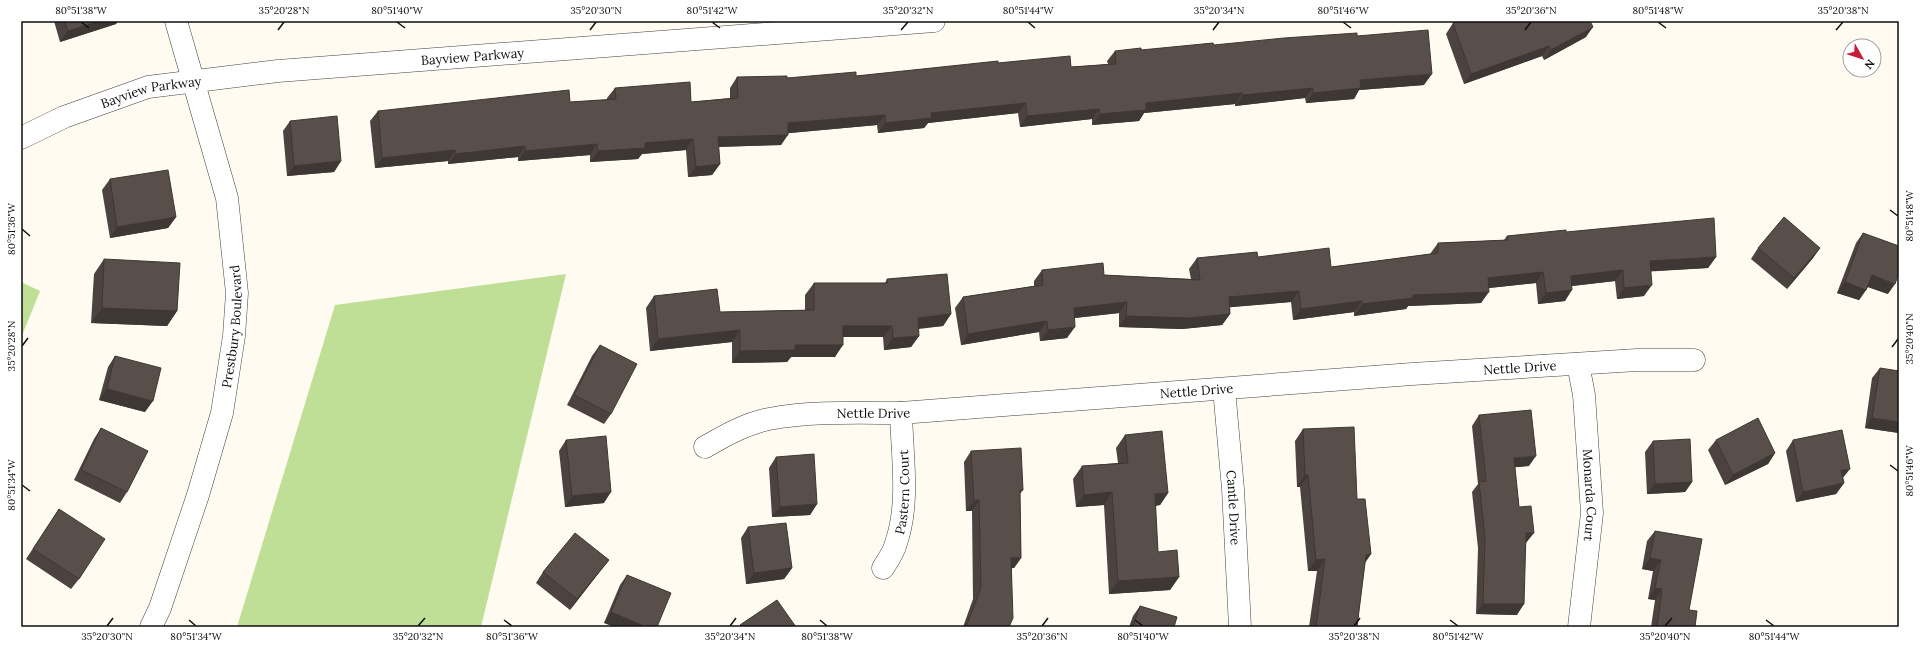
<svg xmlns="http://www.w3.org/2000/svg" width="1920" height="648" font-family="Lora,serif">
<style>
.forest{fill:#bedf95}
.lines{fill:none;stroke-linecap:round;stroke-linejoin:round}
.street-casing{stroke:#424242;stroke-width:23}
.street{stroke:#fff;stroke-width:22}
.wall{fill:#4c4340}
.shaded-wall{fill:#3e3734}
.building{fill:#584e4a;stroke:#3e3734}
.ticks{fill:none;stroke:#0f0f0f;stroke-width:1.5}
.labels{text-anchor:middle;stroke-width:4;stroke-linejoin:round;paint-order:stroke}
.street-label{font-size:13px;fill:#0f0f0f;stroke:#fff}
.neatline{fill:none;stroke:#0f0f0f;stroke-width:1.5}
.ticks-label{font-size:10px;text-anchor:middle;fill:#0f0f0f}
</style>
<rect width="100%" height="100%" fill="#fffbf1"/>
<g class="forest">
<path d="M566 274 481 627H237L335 305Z"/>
<path d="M21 282 40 291 21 338Z"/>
</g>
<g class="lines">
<g class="street-casing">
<g id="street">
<path id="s1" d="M21 138 64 117 148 87 278 71 934 21"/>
<path id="s2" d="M1578 364 1584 395 1592 513 1579 627"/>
<path id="s3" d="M1224 389 1233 489 1240 627"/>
<path id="s4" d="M705 447C724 436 747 423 769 419 812 411 857 413 901 413L1412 374 1637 360H1694"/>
<path id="s5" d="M883 568C888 560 894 552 896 543 910 503 902 455 901 413"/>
<path id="s6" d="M151 627 160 608 198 495 222 413 234 336 237 293 227 198 176 21"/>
</g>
</g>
<use href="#street" class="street"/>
</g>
<g class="wall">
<path d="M54 21H118L116 24 60 42Z"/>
<path d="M1453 23 1586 37 1544 60 1542 56 1464 84 1446 34Z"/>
<path d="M1357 36 1424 85 1359 90 1354 99 1306 103 1305 98 1235 106V104L1144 113 1139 121 1092 125V119L1020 127 1018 113 928 123 924 128 878 133 877 125 788 133 781 145 718 147 720 164 712 175 688 177 686 150 642 154 638 159 590 162V155L518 161V157L448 164V161L375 168 370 121 378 111 570 102 607 100V98L615 88 691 102 730 98V88L737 77 787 78 856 76 998 63 1071 67 1108 64 1107 61 1115 51 1141 50Z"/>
<path d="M290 121 341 161 334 172 287 176 283 131Z"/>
<path d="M110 179 176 217 168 228 110 238 102 190Z"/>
<path d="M1566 232 1716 257 1708 268 1651 271 1644 296 1617 299 1615 281 1572 286 1565 301 1538 304 1536 283 1489 288 1481 303 1408 306 1406 309 1354 316V312L1293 320 1291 302 1230 307V314L1222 325 1182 329 1119 327V313L1074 318 1067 338 1040 341 1039 332 961 345 955 308 963 297 1034 286V281L1042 270 1104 275 1191 279 1189 269 1197 258 1258 257 1331 267 1430 254 1438 243 1504 240 1507 236Z"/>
<path d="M1863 233 1888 294 1868 287 1859 300 1837 293 1856 243Z"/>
<path d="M1758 248H1820L1813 258 1787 289 1751 259Z"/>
<path d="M104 259 177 311 167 326 91 323 94 274Z"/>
<path d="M887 279 951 314 943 326 919 329V336L911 347 884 350 883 337H843L835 357H791L787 362 732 363V342L650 351 646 308 654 296 720 312 805 310V295L814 283H885Z"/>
<path d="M600 345 611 414 604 424 567 405 592 356Z"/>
<path d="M115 356 145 412 99 400 108 367Z"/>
<path d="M1880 368 1899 433 1865 428 1872 378Z"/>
<path d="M1479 415 1529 466 1515 467 1519 507 1526 543 1517 615 1476 614 1478 548 1472 492 1478 484 1472 426Z"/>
<path d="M101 428 127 492 120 503 74 480 94 439Z"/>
<path d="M1303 429 1357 499 1371 554 1365 562 1357 627H1309L1317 571H1308L1300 487H1297L1295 441Z"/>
<path d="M1125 435 1168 493 1160 505 1155 506 1158 552 1179 577 1170 590 1109 594 1104 505 1076 507 1073 479 1082 466 1118 463 1116 448Z"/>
<path d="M566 440 604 503 565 507 559 451Z"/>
<path d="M1716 440 1775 453 1768 464 1725 485 1708 450Z"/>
<path d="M1793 440 1843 479 1844 483 1836 494 1796 502 1786 451Z"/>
<path d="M1653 441 1692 482 1685 492 1647 494 1645 452Z"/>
<path d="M971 451 1023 490 1020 494 1021 558 1014 568H1012L1009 627H963L973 599 972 511H966L964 462Z"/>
<path d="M776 457 817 504 810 515 772 517 769 468Z"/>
<path d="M59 509 79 579 71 589 26 559Z"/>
<path d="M748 527 792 568 784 579 746 584 741 538Z"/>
<path d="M1655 531 1689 610 1695 627H1651L1655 600 1648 599 1653 571 1642 569 1647 541Z"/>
<path d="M609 560 601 570 570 610 536 583 543 572Z"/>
<path d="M627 575 657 627 604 623 620 585Z"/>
<path d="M1140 606 1174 627H1129L1133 616Z"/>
</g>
<g class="shaded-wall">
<path d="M100 21H118L116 24 60 42 68 31Z"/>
<path d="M1593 27 1586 37 1544 60 1551 50Z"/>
<path d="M1549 46 1542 56 1464 84 1471 74Z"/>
<path d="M1432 74 1424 85 1359 90 1354 99 1306 103 1313 93 1360 80Z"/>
<path d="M1313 88 1305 98 1235 106 1243 95Z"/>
<path d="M1242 93 1235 104 1144 113 1139 121 1092 125 1100 114 1146 103Z"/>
<path d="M1026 103 1018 113 928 123 924 128 878 133 885 123 931 113Z"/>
<path d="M1099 109 1092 119 1020 127 1027 116Z"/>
<path d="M885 115 877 125 780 134 788 123Z"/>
<path d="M788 135 781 145 710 147 718 137Z"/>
<path d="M693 139 686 150 642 154 638 159 590 162 598 151 645 143Z"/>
<path d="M597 144 590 155 518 161 525 151Z"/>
<path d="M525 146 518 157 448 164 456 154Z"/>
<path d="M455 150 448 161 375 168 382 158Z"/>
<path d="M341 161 334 172 287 176 294 166Z"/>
<path d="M720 164 712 175 688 177 696 167Z"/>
<path d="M176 217 168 228 110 238 117 227Z"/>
<path d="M1820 248 1813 258 1787 289 1794 278Z"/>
<path d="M1716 257 1708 268 1642 272 1650 261Z"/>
<path d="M1623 270 1615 281 1563 287 1571 276Z"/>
<path d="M1543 272 1536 283 1480 289 1488 278Z"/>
<path d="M1872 275 1895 284 1888 294 1865 286Z"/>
<path d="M1845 282 1866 290 1859 300 1837 293Z"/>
<path d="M1652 285 1644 296 1617 299 1624 288Z"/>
<path d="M1572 290 1565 301 1538 304 1546 293Z"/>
<path d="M1299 291 1291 302 1221 308 1229 297Z"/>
<path d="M1489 292 1481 303 1408 306 1406 309 1354 316 1362 304 1413 295Z"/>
<path d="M1362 301 1354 312 1293 320 1301 309Z"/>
<path d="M1127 302 1119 313 1066 319 1074 308Z"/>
<path d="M102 308 177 311 167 326 91 323Z"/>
<path d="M951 314 943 326 909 329 918 318Z"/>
<path d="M1230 314 1222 325 1182 329 1119 327 1126 316Z"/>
<path d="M1047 321 1039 332 961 345 968 334Z"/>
<path d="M843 326H892L883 337H835Z"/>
<path d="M1075 327 1067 338 1040 341 1048 330Z"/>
<path d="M740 330 732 342 650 351 658 339Z"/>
<path d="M919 336 911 347 884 350 893 338Z"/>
<path d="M795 345H843L835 357H791L787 362 732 363 740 351Z"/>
<path d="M107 389 153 401 145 412 99 400Z"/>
<path d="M1872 418 1899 422V433L1865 428Z"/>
<path d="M1775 453 1768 464 1725 485 1733 475Z"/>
<path d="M1536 456 1529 466 1507 468 1514 458Z"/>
<path d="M1850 469 1842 479 1841 470Z"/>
<path d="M1305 475H1308L1300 487H1297Z"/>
<path d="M1692 482 1685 492 1647 494 1655 484Z"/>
<path d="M1844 483 1836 494 1796 502 1803 492Z"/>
<path d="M611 492 604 503 565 507 572 496Z"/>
<path d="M1112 492 1104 505 1076 507 1084 495Z"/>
<path d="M1168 493 1160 505 1146 507 1155 494Z"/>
<path d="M979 500 972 511H966L974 501Z"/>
<path d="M817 504 810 515 772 517 780 507Z"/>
<path d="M1526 533H1534L1526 543Z"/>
<path d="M1371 554 1363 566 1366 555Z"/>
<path d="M1011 558H1021L1014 568 1004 569Z"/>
<path d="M1650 558 1661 560 1653 571 1642 569Z"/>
<path d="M1325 559 1317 571H1308L1316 560Z"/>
<path d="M609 560 601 570 570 610 577 599Z"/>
<path d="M792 568 784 579 746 584 754 573Z"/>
<path d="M1179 577 1170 590 1109 594 1118 581Z"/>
<path d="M1655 588 1662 589 1655 600 1648 599Z"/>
<path d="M1483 604H1524L1517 615 1476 614Z"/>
<path d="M611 612 646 627H614L604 623Z"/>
</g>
<g class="building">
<path d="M64 21H100L68 31Z"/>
<path d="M1459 21H1590L1593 27 1551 50 1549 46 1471 74 1453 23Z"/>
<path d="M1428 30 1432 74 1360 80 1361 88 1313 93V88L1243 95 1242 93 1146 103V110L1100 114 1099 109 1027 116 1026 103 931 113 932 118 885 123V115L788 123V135L718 137 720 164 696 167 693 139 645 143V148L598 151 597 144 525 151V146L456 154 455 150 382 158 378 111 569 90 570 102 616 99 615 88 690 82 691 102 738 98 737 77 787 76V78L856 72V76L998 61V63L1070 56 1071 67 1116 64 1115 51 1141 48V50L1213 43 1214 45 1284 38 1357 33V36Z"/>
<path d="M337 116 341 161 294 166 290 121Z"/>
<path d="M168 170 176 217 117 227 110 179Z"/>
<path d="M1784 217 1820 248 1794 278 1758 248Z"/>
<path d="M1714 218 1716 257 1650 261 1652 285 1624 288 1623 270 1571 276 1572 290 1546 293 1543 272 1488 278 1489 292 1413 295V298L1362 304V301L1301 309 1299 291 1229 297 1230 314 1190 318 1126 316 1127 302 1074 308 1075 327 1048 330 1047 321 968 334 963 297 1043 285 1042 270 1103 263 1104 275 1200 280 1197 258 1257 252 1258 257 1329 248 1331 267 1438 253V243L1508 240 1507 236 1566 230V232Z"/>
<path d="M1863 233 1899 246V273L1895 284 1872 275 1866 290 1845 282Z"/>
<path d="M104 259 180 263 177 311 102 308Z"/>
<path d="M947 274 951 314 918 318 919 336 893 338 892 326H843V345H795V350L740 351V330L658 339 654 296 717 289 720 312 814 310V283H888L887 279Z"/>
<path d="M600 345 637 364 611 414 574 395Z"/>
<path d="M115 356 161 368 153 401 107 389Z"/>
<path d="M1880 368 1899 371V422L1872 418Z"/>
<path d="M1531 410 1536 456 1514 458 1519 507 1531 506 1534 533H1526L1524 604H1483L1485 537 1479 482 1486 481 1479 415Z"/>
<path d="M1758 418 1775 453 1733 475 1716 440Z"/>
<path d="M1354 427 1357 499H1365L1371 554 1366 555 1357 627H1316L1325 559 1316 560 1308 475H1305L1303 429Z"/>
<path d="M101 428 148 451 127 492 81 470Z"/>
<path d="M1842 430 1850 469 1841 470 1844 483 1803 492 1793 440Z"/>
<path d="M1162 431 1168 493 1155 494 1158 552 1177 550 1179 577 1118 581 1112 492 1084 495 1082 466 1128 463 1125 435Z"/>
<path d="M606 436 611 492 572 496 566 440Z"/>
<path d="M1690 439 1692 482 1655 484 1653 441Z"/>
<path d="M1021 448 1023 490H1020L1021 558H1011L1013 618 1009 627H966L981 588 979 500 974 501 971 451Z"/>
<path d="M814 454 817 504 780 507 776 457Z"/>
<path d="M59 509 105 539 79 579 33 549Z"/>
<path d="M786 523 792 568 754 573 748 527Z"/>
<path d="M1655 531 1702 539 1689 610 1697 611 1695 627H1657L1662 589 1655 588 1661 560 1650 558Z"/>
<path d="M575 533 609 560 577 599 543 572Z"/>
<path d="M627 575 671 593 657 627H646L611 612Z"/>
<path d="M777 600 796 627H742L740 625Z"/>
<path d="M1140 606 1177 617 1174 627H1133Z"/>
</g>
<path class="ticks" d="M81 22 89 28M397 22 405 28M712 22 720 28M1028 22 1035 28M1343 22 1351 28M1658 22 1666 28M278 30 284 22M590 30 596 22M901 30 908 22M1213 30 1219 22M1525 30 1531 22M1836 30 1843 22M1890 210 1898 216M22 229 30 236M22 346 28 338M1892 347 1898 339M1890 465 1898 471M22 485 30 491M189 620 196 626M504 620 512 626M820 620 827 626M1135 620 1143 626M1450 620 1458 626M1766 620 1774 626M107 626 113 618M418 626 425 618M730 626 736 618M1042 626 1048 618M1354 626 1360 618M1665 626 1672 618"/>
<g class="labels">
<g class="street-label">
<text dy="5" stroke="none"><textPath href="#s1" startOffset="463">Bayview Parkway</textPath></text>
<text dy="5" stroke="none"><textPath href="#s1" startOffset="139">Bayview Parkway</textPath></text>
<text dy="5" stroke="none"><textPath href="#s6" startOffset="313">Prestbury Boulevard</textPath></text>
<text dy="5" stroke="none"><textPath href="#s4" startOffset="823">Nettle Drive</textPath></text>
<text dy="5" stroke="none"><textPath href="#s4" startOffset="499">Nettle Drive</textPath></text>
<text dy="5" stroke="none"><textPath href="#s4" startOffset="175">Nettle Drive</textPath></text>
<text dy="5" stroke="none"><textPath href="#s5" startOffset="80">Pastern Court</textPath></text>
<text dy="5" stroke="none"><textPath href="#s2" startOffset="132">Monarda Court</textPath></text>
<text dy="5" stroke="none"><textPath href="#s3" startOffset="119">Cantle Drive</textPath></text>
</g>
</g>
<rect width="1920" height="648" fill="none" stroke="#ffffff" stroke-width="44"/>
<g transform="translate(1862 58) rotate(129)"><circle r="19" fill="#ffffff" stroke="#9f9f9f"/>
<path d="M0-3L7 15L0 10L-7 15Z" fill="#ca1c37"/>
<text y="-6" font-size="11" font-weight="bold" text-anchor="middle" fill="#0f0f0f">N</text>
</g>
<rect x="22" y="22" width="1876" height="604" class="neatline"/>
<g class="ticks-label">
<text x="81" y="14">80°51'38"W</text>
<text x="284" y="14">35°20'28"N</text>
<text x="397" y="14">80°51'40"W</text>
<text x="596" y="14">35°20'30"N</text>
<text x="712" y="14">80°51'42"W</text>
<text x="908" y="14">35°20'32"N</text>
<text x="1028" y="14">80°51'44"W</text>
<text x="1219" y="14">35°20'34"N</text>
<text x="1343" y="14">80°51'46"W</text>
<text x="1531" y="14">35°20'36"N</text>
<text x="1658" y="14">80°51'48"W</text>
<text x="1843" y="14">35°20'38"N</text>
<text transform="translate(1909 216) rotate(-90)" y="4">80°51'48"W</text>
<text transform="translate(11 229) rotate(-90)" y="4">80°51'36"W</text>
<text transform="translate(1909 339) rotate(-90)" y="4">35°20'40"N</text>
<text transform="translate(11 346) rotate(-90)" y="4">35°20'28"N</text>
<text transform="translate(1909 471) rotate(-90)" y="4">80°51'46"W</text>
<text transform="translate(11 485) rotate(-90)" y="4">80°51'34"W</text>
<text x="107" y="640">35°20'30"N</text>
<text x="196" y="640">80°51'34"W</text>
<text x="418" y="640">35°20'32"N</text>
<text x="512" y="640">80°51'36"W</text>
<text x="730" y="640">35°20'34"N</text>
<text x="827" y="640">80°51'38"W</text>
<text x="1042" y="640">35°20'36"N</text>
<text x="1143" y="640">80°51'40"W</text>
<text x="1354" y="640">35°20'38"N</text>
<text x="1458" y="640">80°51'42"W</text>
<text x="1665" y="640">35°20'40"N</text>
<text x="1774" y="640">80°51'44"W</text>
</g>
</svg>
